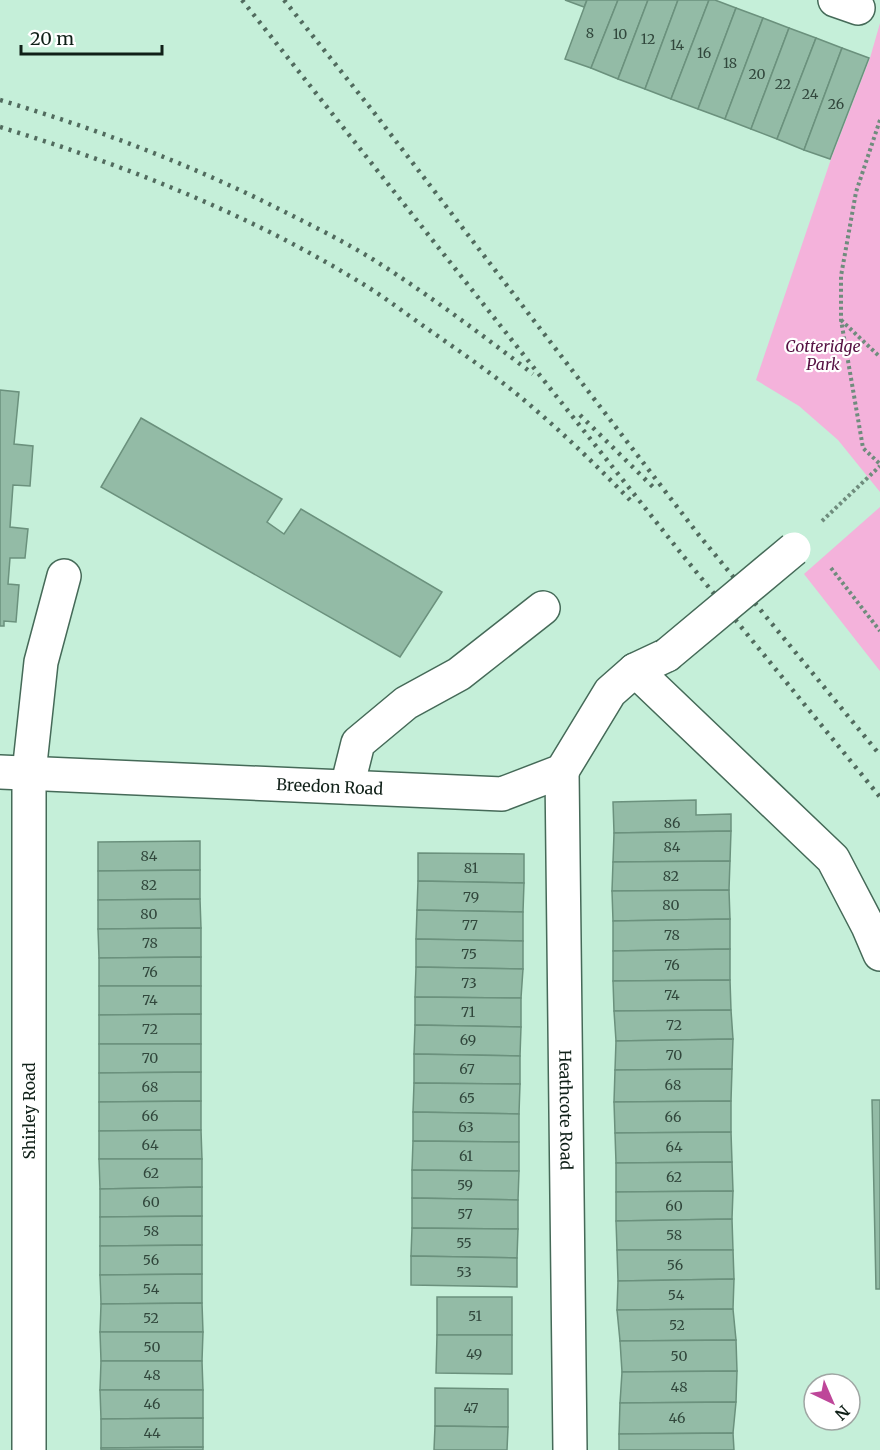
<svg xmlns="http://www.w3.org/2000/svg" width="880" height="1450" font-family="Merriweather,serif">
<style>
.green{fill:#f4b2db}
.building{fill:#93bba6;stroke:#6b917d;stroke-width:1.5}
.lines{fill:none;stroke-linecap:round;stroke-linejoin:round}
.minor-casing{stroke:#456a58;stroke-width:36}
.path{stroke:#6f8c7d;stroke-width:4;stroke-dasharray:3 3;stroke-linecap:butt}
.minor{stroke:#fff;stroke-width:33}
.rail{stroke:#516b5e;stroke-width:4.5;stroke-dasharray:3 6;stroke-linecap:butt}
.minor-bridge-casing{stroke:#456a58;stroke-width:36;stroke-linecap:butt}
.minor-bridge{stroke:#fff;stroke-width:33}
.labels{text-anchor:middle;stroke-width:4.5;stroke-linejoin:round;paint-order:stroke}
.number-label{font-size:14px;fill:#31473c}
.park-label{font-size:16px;font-style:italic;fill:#561143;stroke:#fff}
.street-label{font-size:16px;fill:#102018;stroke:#fff}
</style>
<rect width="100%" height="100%" fill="#c5efd9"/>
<g class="green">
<path d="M880 23V492L838 440 799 406 756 380 831 159 870 58Z"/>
<path d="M880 507V671L804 574Z"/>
</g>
<g class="building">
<path d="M565 0H587L584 7Z"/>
<path d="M587 0H618L591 68 565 59Z"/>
<path d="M618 0H648L618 79 591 68Z"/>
<path d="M648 0H678L645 89 618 79Z"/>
<path d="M678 0H709L671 99 645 89Z"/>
<path d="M709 0H715L736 8 698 109 671 99Z"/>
<path d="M736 8 763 18 725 119 698 109Z"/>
<path d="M763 18 789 28 751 129 725 119Z"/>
<path d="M789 28 816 38 777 139 751 129Z"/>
<path d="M816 38 842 48 804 150 777 139Z"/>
<path d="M842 48 869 58 830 159 804 150Z"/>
<path d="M0 390 19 392 14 444 33 446 30 486 13 485 10 527 28 529 25 558H10L8 584 19 585 16 622 4 621V626H0Z"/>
<path d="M141 418 282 499 267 522 284 534 301 509 442 592 400 657 101 487Z"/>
<path d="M696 800V815L731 814V831L614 833 613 802Z"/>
<path d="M731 831 730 861 613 862 614 833Z"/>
<path d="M200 841V870L98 871V842Z"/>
<path d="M418 853 524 854V883L418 881Z"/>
<path d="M730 861 729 890 612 891 613 862Z"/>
<path d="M200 870V899L98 900V871Z"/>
<path d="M418 881 524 883 523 912 417 910Z"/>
<path d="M729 890 730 919 613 921 612 891Z"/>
<path d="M200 899 201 928 98 929V900Z"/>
<path d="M417 910 523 912V941L416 939Z"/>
<path d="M730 919V949L613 951V921Z"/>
<path d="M201 928V957L99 958 98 929Z"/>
<path d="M416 939 523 941V969L416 967Z"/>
<path d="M730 949V980L613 981V951Z"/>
<path d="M201 957V986H99V958Z"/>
<path d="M416 967 523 969 521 998 415 997Z"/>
<path d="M730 980 731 1010 614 1011 613 981Z"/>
<path d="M99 986H201V1014L99 1015Z"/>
<path d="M415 997 521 998V1027L415 1025Z"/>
<path d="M731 1010 733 1039 616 1041 614 1011Z"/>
<path d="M201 1014V1044H99V1015Z"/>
<path d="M415 1025 521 1027 520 1056 414 1054Z"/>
<path d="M733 1039 732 1069 615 1070 616 1041Z"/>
<path d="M99 1044H201V1072L99 1073Z"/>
<path d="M414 1054 520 1056V1084L414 1083Z"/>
<path d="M732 1069 731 1101 614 1102 615 1070Z"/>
<path d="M201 1072V1101L99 1102V1073Z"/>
<path d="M414 1083 520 1084 519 1114 413 1112Z"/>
<path d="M872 1100H880V1289H876Z"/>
<path d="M201 1101V1130L99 1131V1102Z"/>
<path d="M731 1101V1132L615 1133 614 1102Z"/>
<path d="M413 1112 519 1114V1142L413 1141Z"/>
<path d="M201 1130 202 1159H99V1131Z"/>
<path d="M731 1132 732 1162 616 1163 615 1133Z"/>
<path d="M413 1141 519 1142V1171L412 1170Z"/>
<path d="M99 1159H202V1187L100 1189Z"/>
<path d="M732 1162 733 1191 616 1192V1163Z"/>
<path d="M412 1170 519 1171 518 1200 412 1198Z"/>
<path d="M202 1187V1216L100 1217V1189Z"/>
<path d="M733 1191 732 1219 616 1221V1192Z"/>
<path d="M412 1198 518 1200V1229L412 1228Z"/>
<path d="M202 1216V1245L100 1246V1217Z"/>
<path d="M732 1219 733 1250H617L616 1221Z"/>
<path d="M412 1228 518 1229 517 1258 411 1256Z"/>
<path d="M202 1245V1274L100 1275V1246Z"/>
<path d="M617 1250H733L734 1279 618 1281Z"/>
<path d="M411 1256 517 1258V1287L411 1285Z"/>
<path d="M202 1274V1303L101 1304 100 1275Z"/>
<path d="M734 1279 733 1309 617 1310 618 1281Z"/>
<rect x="437" y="1297" width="75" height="38"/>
<path d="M202 1303 203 1332H100L101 1304Z"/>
<path d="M733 1309 736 1340 620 1341 617 1310Z"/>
<path d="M100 1332H203L202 1361H101Z"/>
<path d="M437 1335H512V1374L436 1373Z"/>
<path d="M736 1340 737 1371 622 1372 620 1341Z"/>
<path d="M101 1361H202L203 1390H100Z"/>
<path d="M737 1371 736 1402 620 1403 622 1372Z"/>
<path d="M435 1388 508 1389V1427L435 1426Z"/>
<path d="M100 1390H203V1418L101 1419Z"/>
<path d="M736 1402 733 1433 619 1434 620 1403Z"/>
<path d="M203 1418V1447L101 1448V1419Z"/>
<path d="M435 1426 508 1427 507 1450H434Z"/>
<path d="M733 1433 734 1450H619V1434Z"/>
<path d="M203 1447V1450H101V1448Z"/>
</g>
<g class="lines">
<g class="minor-casing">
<g id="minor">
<path d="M835 0 858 8"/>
<path d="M635 670 833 859 868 926 880 954"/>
<path id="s1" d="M562 771 570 1450"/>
<path id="s2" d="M0 772 502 794 562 771 610 692 635 670 667 655"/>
<path d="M347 787 358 743 406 703 459 674 543 608"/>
<path d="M29 1450V773L41 662 64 576"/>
</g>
</g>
<g class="path">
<path d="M880 120 856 192 841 276V320L863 448 880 464"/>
<path d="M841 320 880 357"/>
<path d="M822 521 880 466"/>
<path d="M831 568 880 631"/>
</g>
<use href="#minor" class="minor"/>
<g class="rail">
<path d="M242 0 680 552 880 797"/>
<path d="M284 0 372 110 698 534 880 755"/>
<path d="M0 100C97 129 192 165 283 211 313 226 345 242 374 260 429 295 481 334 533 374"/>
<path d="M0 127C124 165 247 213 358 281 380 294 401 310 422 325 456 349 492 373 524 400 561 431 596 465 630 500"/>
<path d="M580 415 653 487"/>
</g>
<g class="minor-bridge-casing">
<path id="minor-bridge" d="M667 655 794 549"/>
</g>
<use href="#minor-bridge" class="minor-bridge"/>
</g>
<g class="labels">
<g class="number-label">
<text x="590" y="38">8</text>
<text x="620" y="39">10</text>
<text x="648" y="44">12</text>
<text x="677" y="50">14</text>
<text x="704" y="58">16</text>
<text x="730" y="68">18</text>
<text x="757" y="79">20</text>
<text x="783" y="89">22</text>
<text x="810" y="99">24</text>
<text x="836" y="109">26</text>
<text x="672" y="828">86</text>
<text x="672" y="852">84</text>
<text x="149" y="861">84</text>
<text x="471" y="873">81</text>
<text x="671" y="881">82</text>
<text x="149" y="890">82</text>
<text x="471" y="902">79</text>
<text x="671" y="910">80</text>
<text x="149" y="919">80</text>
<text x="470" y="930">77</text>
<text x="672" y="940">78</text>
<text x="150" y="948">78</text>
<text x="469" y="959">75</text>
<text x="672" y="970">76</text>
<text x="150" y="977">76</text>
<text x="469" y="988">73</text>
<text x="672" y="1000">74</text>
<text x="150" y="1005">74</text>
<text x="468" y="1017">71</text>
<text x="674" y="1030">72</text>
<text x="150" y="1034">72</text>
<text x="468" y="1045">69</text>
<text x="674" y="1060">70</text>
<text x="150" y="1063">70</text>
<text x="467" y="1074">67</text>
<text x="673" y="1090">68</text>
<text x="150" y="1092">68</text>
<text x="467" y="1103">65</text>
<text x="150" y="1121">66</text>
<text x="673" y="1122">66</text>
<text x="466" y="1132">63</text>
<text x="150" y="1150">64</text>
<text x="674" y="1152">64</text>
<text x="466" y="1161">61</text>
<text x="151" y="1178">62</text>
<text x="674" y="1182">62</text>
<text x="465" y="1190">59</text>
<text x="151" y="1207">60</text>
<text x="674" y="1211">60</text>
<text x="465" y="1219">57</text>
<text x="151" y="1236">58</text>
<text x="674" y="1240">58</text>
<text x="464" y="1248">55</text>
<text x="151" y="1265">56</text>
<text x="675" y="1270">56</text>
<text x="464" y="1277">53</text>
<text x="151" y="1294">54</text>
<text x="676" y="1300">54</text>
<text x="475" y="1321">51</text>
<text x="151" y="1323">52</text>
<text x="677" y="1330">52</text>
<text x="152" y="1352">50</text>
<text x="474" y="1359">49</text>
<text x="679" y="1361">50</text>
<text x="152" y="1380">48</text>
<text x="679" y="1392">48</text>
<text x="152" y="1409">46</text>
<text x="471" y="1413">47</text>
<text x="677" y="1423">46</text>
<text x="152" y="1438">44</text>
</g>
<g class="park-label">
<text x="823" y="352">Cotteridge<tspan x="823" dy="18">Park</tspan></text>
</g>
<g class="street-label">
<text dy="6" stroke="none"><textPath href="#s2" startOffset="330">Breedon Road</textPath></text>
<text dy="6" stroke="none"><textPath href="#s1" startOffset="339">Heathcote Road</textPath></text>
<text transform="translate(29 1111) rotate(-90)" y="6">Shirley Road</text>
</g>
</g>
<g transform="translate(832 1402) rotate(136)"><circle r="28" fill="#ffffff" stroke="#9fa6a3" stroke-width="1.5"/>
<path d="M0-4.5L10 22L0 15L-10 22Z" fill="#be4699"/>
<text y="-9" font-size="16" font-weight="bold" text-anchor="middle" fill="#102018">N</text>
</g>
<path d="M21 45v9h141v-9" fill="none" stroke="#102018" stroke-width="3"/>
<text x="30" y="45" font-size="18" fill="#102018" stroke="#ffffff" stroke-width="4.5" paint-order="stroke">20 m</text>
</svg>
